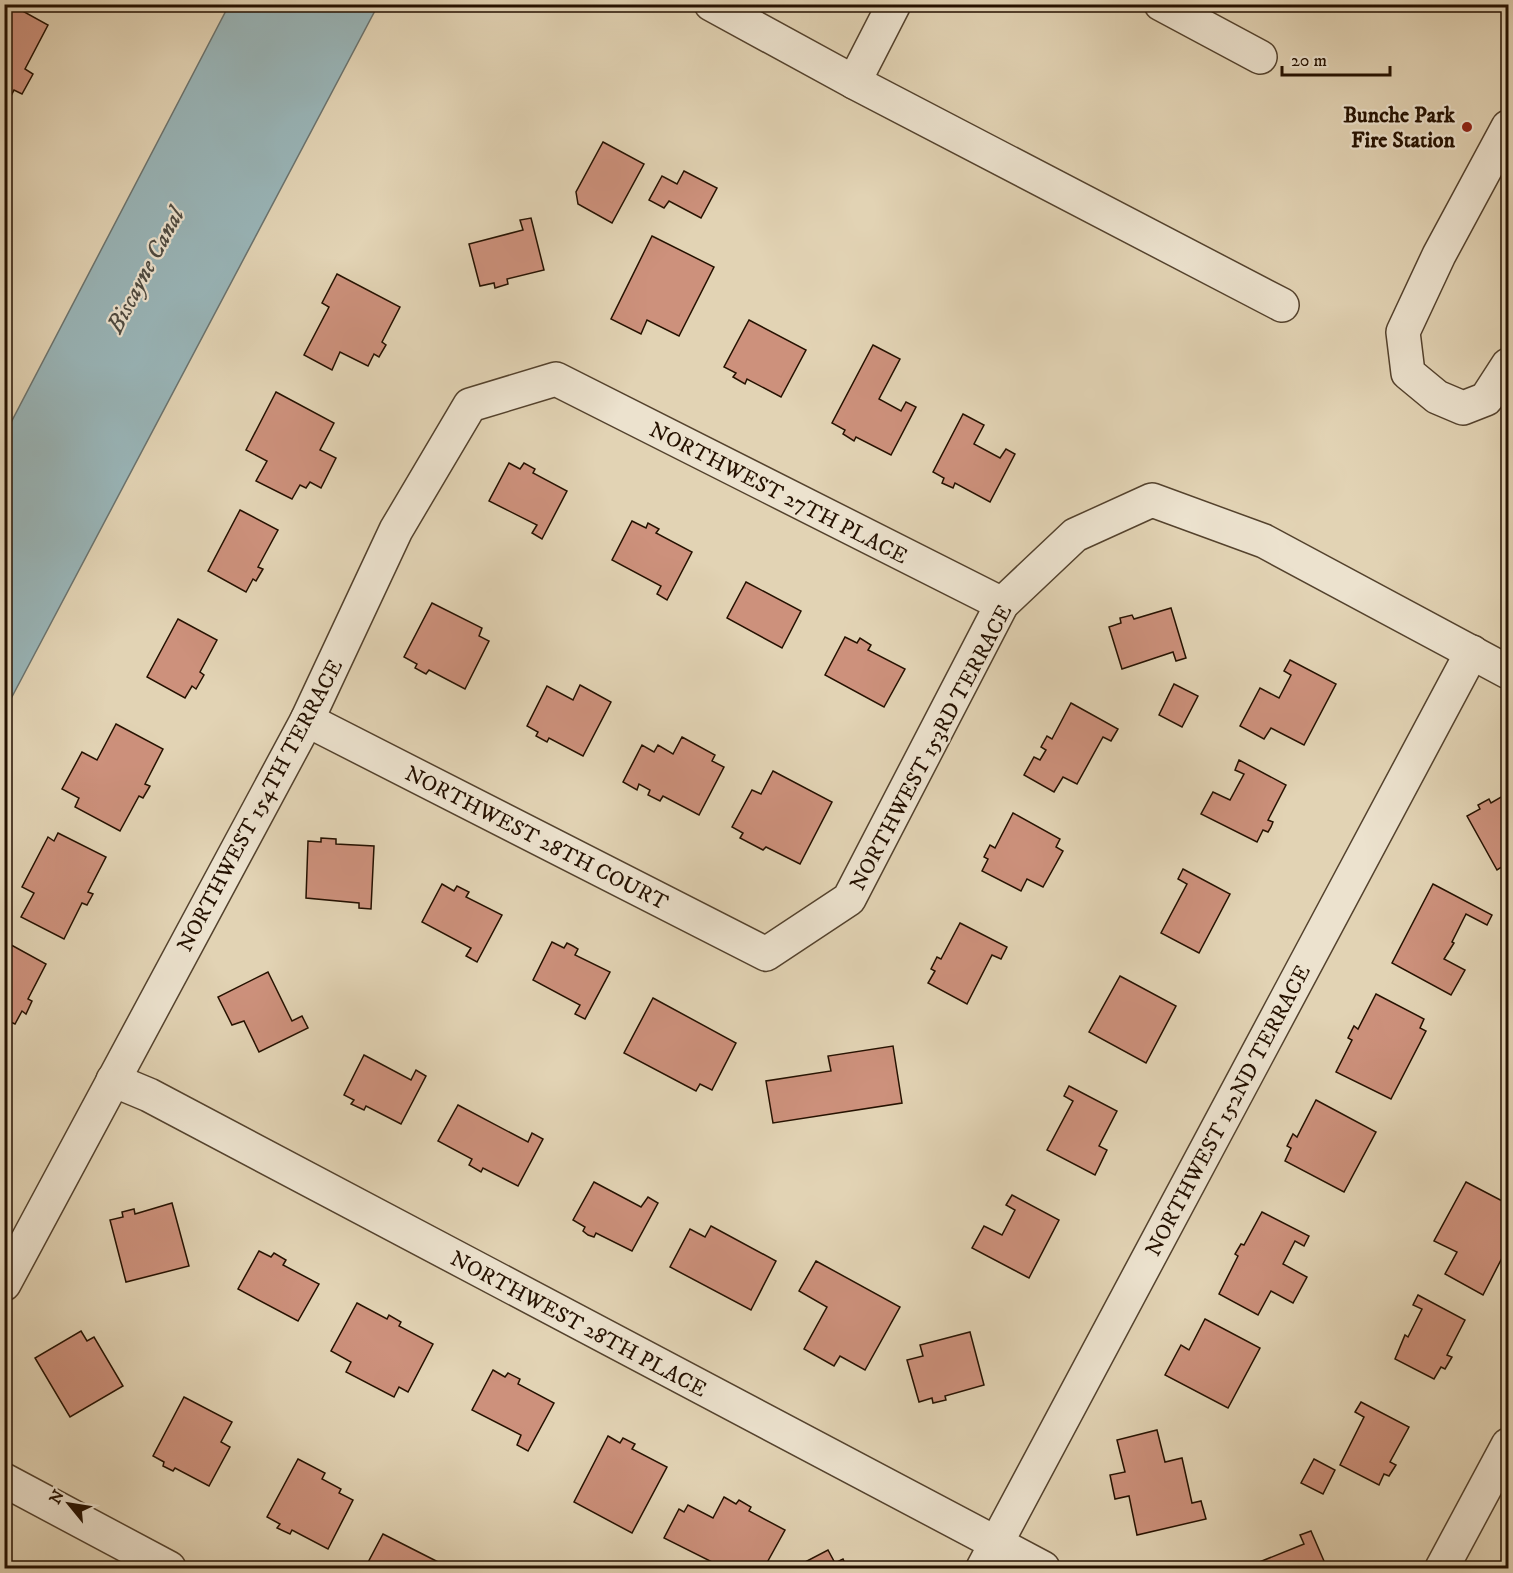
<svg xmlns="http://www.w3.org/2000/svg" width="1513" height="1573" font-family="'IM FELL DW Pica',serif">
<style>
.water{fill:#99b5b8;stroke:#6b736e;stroke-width:1.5}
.building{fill:#cd917c;stroke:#251100;stroke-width:1.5}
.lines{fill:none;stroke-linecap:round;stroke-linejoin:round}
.minor-casing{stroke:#54422d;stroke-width:36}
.minor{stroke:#ece2ce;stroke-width:33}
.poi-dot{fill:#8f2418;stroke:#ece2ce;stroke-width:2}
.labels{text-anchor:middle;stroke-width:4.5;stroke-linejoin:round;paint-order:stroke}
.poi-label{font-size:22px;font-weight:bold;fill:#251100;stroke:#ece2ce;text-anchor:end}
.street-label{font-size:22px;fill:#251100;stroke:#ece2ce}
.water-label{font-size:24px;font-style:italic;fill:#4e4a40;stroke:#ece2ce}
</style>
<rect width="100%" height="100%" fill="#e2d3b4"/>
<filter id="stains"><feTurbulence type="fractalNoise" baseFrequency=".00333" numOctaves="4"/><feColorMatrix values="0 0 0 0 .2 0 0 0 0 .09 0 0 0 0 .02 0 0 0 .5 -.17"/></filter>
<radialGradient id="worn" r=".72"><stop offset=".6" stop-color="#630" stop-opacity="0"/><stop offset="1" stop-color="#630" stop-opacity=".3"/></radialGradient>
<path class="water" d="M229 5H378L5 710V434Z"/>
<g class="building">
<path d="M4 4H10L48 25 25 69 33 74 22 94 14 90 10 98 4 96Z"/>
<path d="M603 142 644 164 612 223 578 204 576 192Z"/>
<path d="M684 171 717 188 701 218 669 201 664 208 649 200 662 176 677 184Z"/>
<path d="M531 218 544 270 507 279 508 284 495 288 494 283 480 286 469 244 523 230 520 220Z"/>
<path d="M652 236 714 267 679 336 647 320 641 334 611 319Z"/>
<path d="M337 274 400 307 382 342 386 345 379 357 374 354 368 366 340 352 332 370 304 355 329 307 322 303Z"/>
<path d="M749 320 806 350 781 397 747 379 745 384 733 377 736 373 724 367Z"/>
<path d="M873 345 900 359 879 399 901 411 906 402 916 407 891 455 856 437 854 441 843 434 845 430 832 423Z"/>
<path d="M276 392 334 423 320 450 336 458 321 488 310 482 306 488 300 485 292 499 256 481 267 461 246 450Z"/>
<path d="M963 414 984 425 974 444 1000 458 1006 449 1015 454 990 502 955 483 953 488 942 483 944 478 933 472Z"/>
<path d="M509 463 520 469 524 463 535 469 533 473 567 491 542 539 532 533 537 525 489 501Z"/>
<path d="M240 510 278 530 258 567 263 569 256 581 253 579 246 592 208 571Z"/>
<path d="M632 521 646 528 648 523 659 529 656 533 692 552 667 600 657 594 661 586 612 560Z"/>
<path d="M746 582 801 611 782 648 727 618Z"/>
<path d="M432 603 482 628 479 636 489 641 465 689 429 670 426 674 415 668 417 664 404 657Z"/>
<path d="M1171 608 1186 658 1176 661 1173 652 1122 669 1109 627 1121 623 1120 618 1132 615 1134 619Z"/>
<path d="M178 619 217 640 200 672 204 675 196 689 192 686 185 698 147 677Z"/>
<path d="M845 637 857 643 860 638 871 645 868 650 905 669 884 707 825 675Z"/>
<path d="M1290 660 1336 684 1304 745 1271 728 1264 739 1240 726 1260 688 1279 698 1291 675 1284 671Z"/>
<path d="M1174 684 1198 696 1182 727 1159 715Z"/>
<path d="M580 685 611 702 583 756 549 738 547 742 536 736 538 732 527 726 547 686 573 700Z"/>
<path d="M1071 703 1118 729 1111 741 1103 737 1077 784 1063 777 1054 792 1024 775 1034 757 1040 760 1046 750 1041 747 1047 736 1052 739Z"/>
<path d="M116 724 163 749 145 784 150 786 143 798 139 796 120 831 75 807 79 798 62 789 82 752 97 760Z"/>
<path d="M682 737 715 755 712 761 724 767 699 815 663 796 660 801 648 795 650 790 639 784 637 790 623 782 642 745 654 752 658 745 673 754Z"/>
<path d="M1239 760 1286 785 1268 820 1273 822 1271 827 1268 832 1263 830 1257 842 1201 814 1213 792 1230 800 1244 774 1235 770Z"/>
<path d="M773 771 832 802 800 864 766 847 763 850 740 838 743 833 732 827 752 790 761 794Z"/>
<path d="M1508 793V863L1497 870 1467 816 1480 809 1478 805 1489 799 1491 803Z"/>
<path d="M1013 813 1060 839 1056 847 1063 851 1043 887 1027 879 1021 891 982 871 988 859 984 857 990 845 995 848Z"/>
<path d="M58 833 106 857 88 892 93 894 87 905 82 903 64 939 21 917 34 893 22 887 48 837 54 841Z"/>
<path d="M321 838 336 839V844L374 846 371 909 359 908V903L306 898 308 841 321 842Z"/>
<path d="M1183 869 1230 894 1199 953 1161 933 1187 884 1178 879Z"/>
<path d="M442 884 454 891 457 886 469 892 466 897 502 915 477 962 466 956 471 948 422 922Z"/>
<path d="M1433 884 1492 915 1487 925 1466 914 1452 942 1454 943 1444 959 1465 970 1451 995 1392 963Z"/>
<path d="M960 923 1007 947 1001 959 992 955 967 1004 928 983 935 971 931 969 937 957 941 959Z"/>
<path d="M4 941 46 964 28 999 32 1001 26 1014 22 1011 15 1024 4 1019Z"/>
<path d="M552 942 564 948 567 943 573 946 578 949 575 955 610 972 585 1019 575 1014 580 1005 533 980Z"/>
<path d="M268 972 292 1021 302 1016 308 1028 259 1052 244 1021 232 1025 218 997Z"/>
<path d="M1120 976 1176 1006 1146 1063 1089 1032Z"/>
<path d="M1376 994 1424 1019 1420 1028 1426 1031 1391 1099 1336 1072 1352 1040 1348 1038 1354 1026 1358 1029Z"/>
<path d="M653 998 736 1043 712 1090 700 1084 696 1091 624 1053Z"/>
<path d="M893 1046 902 1103 773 1123 766 1081 831 1071 828 1056Z"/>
<path d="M364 1055 411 1080 416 1070 426 1076 401 1124 366 1106 364 1110 351 1104 354 1100 344 1095Z"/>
<path d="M1069 1086 1117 1111 1099 1146 1107 1150 1095 1175 1047 1150 1073 1101 1064 1096Z"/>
<path d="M1316 1100 1376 1132 1344 1192 1285 1161 1291 1148 1287 1146 1293 1134 1297 1137Z"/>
<path d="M458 1105 528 1142 532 1133 543 1139 518 1186 483 1168 481 1172 469 1165 472 1159 438 1141Z"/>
<path d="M594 1182 641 1207 648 1197 658 1203 632 1251 596 1233 594 1237 588 1235 583 1231 585 1227 573 1220Z"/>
<path d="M1466 1182 1508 1204V1256L1506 1261 1502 1258 1483 1295 1445 1274 1457 1252 1434 1241Z"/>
<path d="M1012 1195 1059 1220 1029 1278 972 1248 984 1226 1002 1235 1015 1210 1006 1205Z"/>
<path d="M172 1203 189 1266 126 1282 110 1220 123 1217 122 1212 134 1209 135 1214Z"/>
<path d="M1262 1212 1309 1236 1304 1246 1295 1241 1283 1264 1307 1277 1293 1303 1271 1291 1258 1315 1219 1294 1238 1256 1235 1254 1241 1244 1244 1245Z"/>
<path d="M711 1226 776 1261 751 1310 670 1267 690 1229 705 1237Z"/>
<path d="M259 1251 271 1257 274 1253 286 1260 283 1265 319 1284 298 1321 238 1289Z"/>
<path d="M816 1261 900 1307 865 1370 840 1356 834 1366 804 1349 827 1307 799 1291Z"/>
<path d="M1418 1295 1465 1320 1447 1355 1452 1357 1445 1369 1441 1367 1434 1379 1395 1359 1405 1335 1408 1337 1422 1309 1413 1305Z"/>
<path d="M357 1303 387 1319 389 1315 401 1322 399 1326 433 1344 408 1392 399 1387 394 1397 346 1372 351 1362 331 1351Z"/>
<path d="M1205 1319 1260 1348 1228 1408 1165 1375 1181 1345 1189 1350Z"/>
<path d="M81 1331 87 1341 94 1337 123 1386 70 1417 35 1358Z"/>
<path d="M970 1332 984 1385 945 1396 946 1400 933 1403 932 1398 919 1402 907 1360 923 1356 920 1345Z"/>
<path d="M493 1370 505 1377 508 1373 520 1379 518 1384 554 1403 528 1451 517 1445 521 1435 472 1410Z"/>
<path d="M184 1397 232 1422 221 1442 230 1447 209 1486 175 1468 173 1471 163 1466 164 1462 153 1456Z"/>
<path d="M1361 1402 1409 1427 1390 1462 1396 1465 1389 1476 1384 1474 1379 1485 1340 1465 1364 1417 1355 1412Z"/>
<path d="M1157 1430 1165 1462 1182 1458 1192 1503 1201 1501 1206 1519 1137 1535 1129 1496 1115 1499 1110 1475 1125 1472 1117 1440Z"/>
<path d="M608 1436 620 1443 623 1438 635 1444 632 1449 667 1467 632 1533 574 1502Z"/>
<path d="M298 1459 325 1473 322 1479 341 1489 339 1493 353 1500 328 1549 292 1530 290 1534 277 1528 280 1524 267 1517Z"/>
<path d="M1314 1459 1335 1470 1323 1494 1301 1483Z"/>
<path d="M724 1497 736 1504 739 1500 751 1507 749 1511 785 1530 764 1568H724L664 1538 679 1509 684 1512 688 1505 713 1518Z"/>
<path d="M1311 1531 1327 1568H1253L1252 1565 1304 1544 1300 1535Z"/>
<path d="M383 1534 450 1568H365Z"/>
<path d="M828 1550 835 1563 843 1559 847 1568H806L803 1563Z"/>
</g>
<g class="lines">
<g class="minor-casing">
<g id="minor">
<path d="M711 4 854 82 894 4"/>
<path d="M1161 4 1260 57"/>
<path d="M854 82 1282 305"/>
<path d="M1508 127 1439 255 1403 332 1408 373 1437 397 1463 408 1486 399 1508 365"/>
<path d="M307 720 766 954 849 899 1002 604 1075 535 1152 500 1264 541 1508 672"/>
<path d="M113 1080 149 1095 1043 1568"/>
<path d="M4 1284 307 720 396 530 470 405 556 379 1002 604"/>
<path d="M4 1480 169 1568"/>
<path d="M983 1568 1472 652"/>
<path d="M1442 1568 1508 1445"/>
</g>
</g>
<use href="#minor" class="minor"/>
</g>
<circle class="poi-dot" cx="1467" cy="127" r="6"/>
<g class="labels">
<g class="poi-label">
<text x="1455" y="122">Bunche Park<tspan x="1455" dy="25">Fire Station</tspan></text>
</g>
<g class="street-label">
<text transform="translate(779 492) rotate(27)" y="8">NORTHWEST 27TH PLACE</text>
<text transform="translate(930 747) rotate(-62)" y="8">NORTHWEST 153RD TERRACE</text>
<text transform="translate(259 805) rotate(-62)" y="8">NORTHWEST 154TH TERRACE</text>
<text transform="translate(537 837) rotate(27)" y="8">NORTHWEST 28TH COURT</text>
<text transform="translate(1227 1110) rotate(-62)" y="8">NORTHWEST 152ND TERRACE</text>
<text transform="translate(579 1323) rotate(28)" y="8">NORTHWEST 28TH PLACE</text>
</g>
<g class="water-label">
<text transform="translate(145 270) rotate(-62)" y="8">Biscayne Canal</text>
</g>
</g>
<rect width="1513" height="1573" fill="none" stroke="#e2d3b4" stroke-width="24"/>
<rect x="6" y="6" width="1501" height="1561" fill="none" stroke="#251100" stroke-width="3"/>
<rect x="12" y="12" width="1489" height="1549" fill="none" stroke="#251100" stroke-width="1.5"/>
<g transform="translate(69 1504) rotate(300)" stroke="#ece2ce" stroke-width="4.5" paint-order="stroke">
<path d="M0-4.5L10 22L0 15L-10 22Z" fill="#251100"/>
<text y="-9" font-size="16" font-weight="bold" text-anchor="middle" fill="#251100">N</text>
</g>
<path d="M1282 66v9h108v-9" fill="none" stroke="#251100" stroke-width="3"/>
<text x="1291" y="66" font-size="18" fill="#251100" stroke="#ece2ce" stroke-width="4.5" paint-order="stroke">20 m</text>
<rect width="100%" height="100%" filter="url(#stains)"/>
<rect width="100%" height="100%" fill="url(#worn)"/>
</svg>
